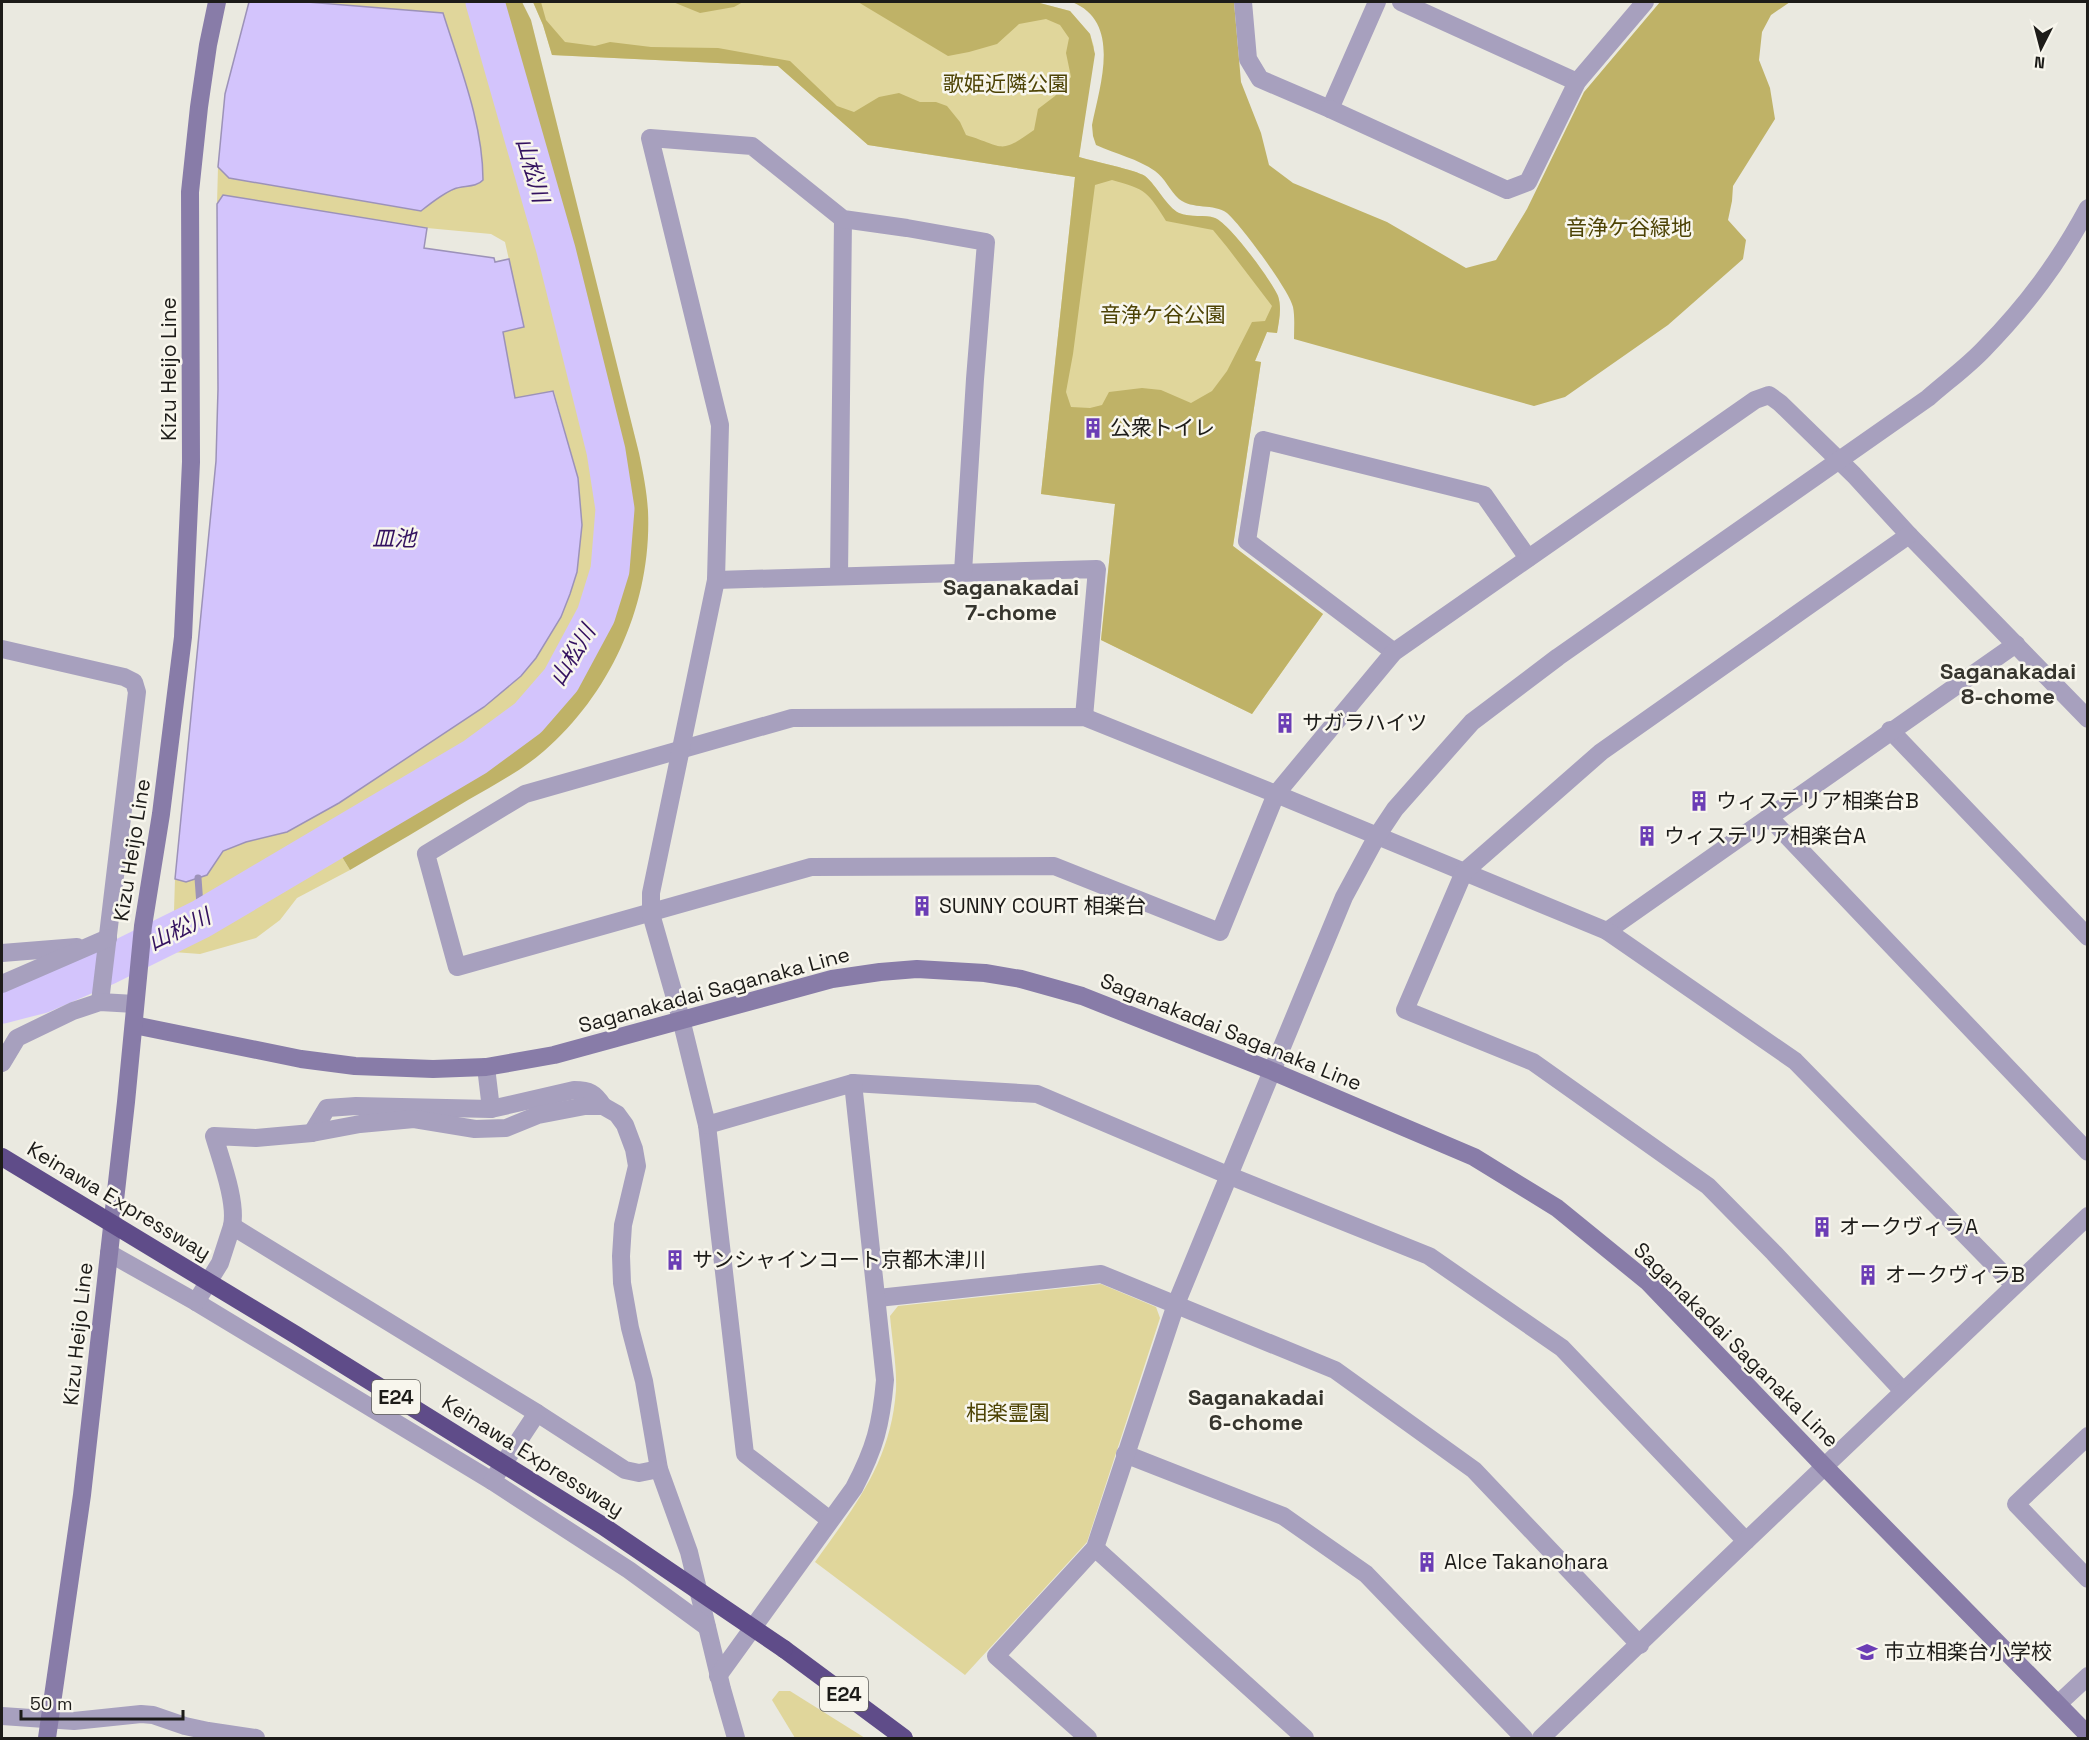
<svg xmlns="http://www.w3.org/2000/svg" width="2089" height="1740" font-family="'Space Grotesk','Noto Sans JP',sans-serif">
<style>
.green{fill:#e0d69b}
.forest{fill:#bfb267;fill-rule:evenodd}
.water{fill:#d3c4fc;stroke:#9c92b8;stroke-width:1.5}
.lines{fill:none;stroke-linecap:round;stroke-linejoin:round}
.stream{stroke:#9c92b8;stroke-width:7}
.river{stroke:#d3c4fc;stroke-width:39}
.minor{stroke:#a7a0be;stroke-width:18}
.tertiary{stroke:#a7a0be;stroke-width:18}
.secondary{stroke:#887ca8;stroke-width:18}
.motorway{stroke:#5f4c89;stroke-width:18}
.motorway-bridge{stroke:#5f4c89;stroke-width:18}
.labels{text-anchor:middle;stroke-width:5;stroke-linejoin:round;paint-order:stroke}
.shield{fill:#f8f6ed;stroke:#5f5d59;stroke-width:1.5}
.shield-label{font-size:20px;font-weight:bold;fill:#1d1c19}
.park-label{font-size:21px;fill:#4d4305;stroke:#f8f6ed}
.street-label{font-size:21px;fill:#1d1c19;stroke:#f8f6ed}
.poi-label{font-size:21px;fill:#1d1c19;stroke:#f8f6ed;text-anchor:start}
.water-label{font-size:22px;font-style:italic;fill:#33115f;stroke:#f8f6ed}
.neighbourhood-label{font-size:22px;font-weight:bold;fill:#36352e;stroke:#f8f6ed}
</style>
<rect width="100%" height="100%" fill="#eae9e0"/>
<g class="green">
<path d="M307 2H475L485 34 483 36 546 261 543 263 548 282 553 287 597 460C600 478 603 496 603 514 605 595 565 675 502 724 471 748 435 766 401 786 344 821 287 855 229 889L228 888 209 898 207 902 178 920 174 911 175 879 186 882 207 875 223 851 246 842 287 832 339 803 484 707 521 676 536 658 561 617 570 594 577 572 582 525 578 478 554 392 515 398 503 332 524 327 505 242 491 234 427 228 223 195 217 204 218 167 229 178 420 211C431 203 442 194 454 189 463 185 476 188 483 180 483 124 460 67 443 13Z"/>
<path d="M533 2H1036L1070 11 1090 34 1094 47 1079 157C1092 161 1136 170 1145 176 1158 186 1165 207 1179 213 1191 218 1204 214 1215 218 1230 224 1271 280 1278 296 1282 308 1279 321 1277 333L1267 332 1255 361 1261 362 1233 546 1323 614 1252 714 1101 640 1115 504 1041 494 1075 177 868 145 778 66 552 55 543 25Z"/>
<path d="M339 852 350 870 297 898 280 920 256 938 200 954 173 952 172 948 214 925 222 924 244 914 243 911Z"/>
<path d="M1101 1284 1156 1307 1160 1318 1087 1542 965 1675 815 1562C855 1506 891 1462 896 1390 897 1366 892 1340 890 1316L898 1306Z"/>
<path d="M779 1691H790L865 1738H795L772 1700Z"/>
</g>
<g class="forest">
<path d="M495 2H522L531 20 639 453C643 472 647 492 648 511 652 601 612 692 544 751 521 771 494 785 468 800 429 824 389 847 350 870L339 852C375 830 411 808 447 786 470 771 494 758 516 741 607 673 638 567 620 458L555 203 507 28H504Z"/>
<path d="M533 2H541L546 20 565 42 595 46 610 42 651 47 718 48 790 61 837 106 854 112 879 97 899 93 920 102H936L947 106 960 122 966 135C1005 147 999 155 1034 130L1038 109 1055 96 1071 77 1066 53 1069 38 1060 25 1046 19 1019 24 997 44 969 52 948 56 858 2H1036L1070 11 1090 34 1095 54 1079 157C1092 161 1136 170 1145 176 1157 186 1167 207 1179 213 1191 218 1204 214 1215 218 1230 224 1271 280 1278 296 1282 308 1279 321 1277 333L1267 332 1255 361 1261 362 1233 546 1323 614 1252 714 1101 640 1115 504 1041 494 1075 177 868 145 778 66 552 55 543 25ZM1112 180C1146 189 1148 192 1166 221L1213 230 1227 247 1272 306 1265 321 1252 322 1227 371 1212 391 1191 403 1161 390 1142 388 1109 392 1102 405 1090 408 1071 407 1066 392 1073 354 1095 185Z"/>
<path d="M673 2H743L734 7 700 13Z"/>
<path d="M1072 2H1234L1241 82 1261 133 1269 165 1293 183 1387 222 1466 268 1496 260 1527 209 1584 92 1660 2H1790L1771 15 1762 32 1759 60 1770 88 1775 119 1733 186 1732 201 1728 220 1746 240 1743 259 1668 325 1565 397 1534 406 1294 339C1294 329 1295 317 1293 307 1289 290 1241 225 1227 213 1214 203 1192 210 1179 199 1170 191 1165 178 1155 171 1138 159 1116 154 1096 145L1093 136 1092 125C1100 85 1122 22 1072 2Z"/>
</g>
<g class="water">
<path d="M249 2H307L443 13C460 67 483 124 483 180 476 188 463 185 454 189 442 194 431 203 421 211L229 178 218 167 225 94Z"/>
<path d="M223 195 427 228 424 248 494 258 495 262 509 259 524 327 503 332 515 398 553 391 578 478 582 525 577 572 570 594 561 617 536 658 521 676 484 707 339 803 287 832 246 842 223 851 207 875 186 882 175 879 216 461 218 389 217 204Z"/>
<path d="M49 978 61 999 2 1022V995Z"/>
</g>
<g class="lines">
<path class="stream" d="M198 878 201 919"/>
<path class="river" d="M2 1004 41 994 108 965 201 919 475 757 528 718 561 680 596 615 610 570 615 509 606 451 556 250 485 2"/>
<g class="minor">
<path d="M1243 2 1248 59 1260 79 1330 109 1377 2"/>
<path d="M1401 2 1577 82"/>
<path d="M1330 109 1507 190 1528 182 1577 82 1645 2"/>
<path d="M839 576 843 219"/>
<path d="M716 580 1097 569 1084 717"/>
<path d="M2 649 124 677 134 682 137 692 100 1002"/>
<path d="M1394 652 1247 541 1263 440 1484 495 1528 558"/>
<path d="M1890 730 2088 937"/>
<path d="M1769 817 2088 1152"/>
<path d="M1607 931 2016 644"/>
<path d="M2 953 77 947"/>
<path d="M2 984 108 938"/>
<path d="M2 1063 17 1038 73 1011 100 1002 135 1004"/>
<path d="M486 1067 491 1109"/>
<path d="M853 1083 1037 1094 1230 1176 1429 1256 1562 1348 1746 1541"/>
<path d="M707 1125 745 1454 830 1520"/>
<path d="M312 1133 327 1108 356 1106 491 1109 574 1090C589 1090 595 1093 603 1106"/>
<path d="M232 1226C237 1202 221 1160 214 1136L256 1138 312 1133 360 1124 414 1119 475 1129 506 1128 538 1115 585 1106H603L617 1114 625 1125 634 1149 637 1166 623 1225 621 1256 622 1283 630 1328 644 1381 659 1469 689 1552 722 1689 736 1738"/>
<path d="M109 1253 196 1302 492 1481"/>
<path d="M2014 1285 1795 1061 1607 931 1276 794 1084 717 792 718 525 794 426 854 457 967 811 867 1054 866 1220 932 1276 794 1394 652 1755 400 1769 395 1780 403 1854 475 1909 535 2088 719"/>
<path d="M878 1298 1101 1274 1335 1370 1474 1470 1640 1645"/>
<path d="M196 1302 220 1263 232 1226 537 1413 625 1470 639 1473 659 1469"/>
<path d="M1903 1391 1774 1253 1708 1186 1533 1062 1405 1010 1464 872 1601 752 1909 535"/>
<path d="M537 1413 492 1481 629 1570 707 1627"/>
<path d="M2088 1436 2016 1504 2088 1579"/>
<path d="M1125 1454 1283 1516 1366 1574 1524 1738"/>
<path d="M1095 1548 1305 1738"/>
<path d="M718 1676 854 1488C875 1448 881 1425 885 1380L853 1083 707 1125 681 1019 651 914V893L716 580 720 425 650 138 752 146 843 219 907 228 986 242 975 379 963 572"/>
<path d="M2058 1704 2088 1676"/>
<path d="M2 1716 74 1721 141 1714 153 1715 185 1726 208 1731 256 1738"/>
<path d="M1088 1738 996 1656 1095 1548 1176 1304 1272 1071"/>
<path d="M1541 1738 1746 1541 2088 1216"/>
</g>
<path class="tertiary" d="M1272 1071 1344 897 1377 836 1395 809 1472 722 1558 657 1928 398C1946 382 1967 367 1984 349 2027 305 2059 262 2088 208"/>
<g class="secondary">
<path d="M134 1025 301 1059 355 1066 433 1069 486 1067 554 1055 832 979 880 972 917 969 985 973 1021 979 1082 996 1272 1071 1474 1157 1557 1208 1648 1282 1824 1466 2088 1735"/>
<path d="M47 1738 82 1495 126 1102 143 926 161 814 183 637 191 462 190 192 199 107 208 45 217 2"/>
</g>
<path class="motorway" d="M784 1649 904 1738"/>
<path class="motorway-bridge" d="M2 1157 296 1335 603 1526 784 1649"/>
</g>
<defs>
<g id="building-bare" transform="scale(1.62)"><path d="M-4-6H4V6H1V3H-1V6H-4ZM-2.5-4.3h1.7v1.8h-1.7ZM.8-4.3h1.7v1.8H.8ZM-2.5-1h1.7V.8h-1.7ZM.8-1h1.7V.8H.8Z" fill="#6b3db5" stroke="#f8f6ed" stroke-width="2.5" paint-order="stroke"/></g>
<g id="school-bare" transform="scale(1.62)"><path d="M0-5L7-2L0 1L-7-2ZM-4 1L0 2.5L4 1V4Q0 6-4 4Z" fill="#6b3db5" stroke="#f8f6ed" stroke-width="2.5" paint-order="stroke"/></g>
</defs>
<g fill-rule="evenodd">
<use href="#building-bare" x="1093" y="428"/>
<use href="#building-bare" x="1285" y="723"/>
<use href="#building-bare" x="1699" y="801"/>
<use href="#building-bare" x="1647" y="836"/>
<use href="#building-bare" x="922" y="906"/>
<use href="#building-bare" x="1822" y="1227"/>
<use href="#building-bare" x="675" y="1260"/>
<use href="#building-bare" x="1868" y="1275"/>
<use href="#building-bare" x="1427" y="1562"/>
<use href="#school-bare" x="1867" y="1652"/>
</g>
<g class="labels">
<g class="shield">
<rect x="372" y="1380" width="48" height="34" rx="4.5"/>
<rect x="820" y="1677" width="48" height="34" rx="4.5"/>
</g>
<g class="shield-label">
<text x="396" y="1404">E24</text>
<text x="844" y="1701">E24</text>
</g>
<g class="park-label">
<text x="1006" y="91">歌姫近隣公園</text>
<text x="1629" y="235">音浄ケ谷緑地</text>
<text x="1163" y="322">音浄ケ谷公園</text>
<text x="1008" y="1420">相楽霊園</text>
</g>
<g class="street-label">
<text transform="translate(169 369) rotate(-90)" y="7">Kizu Heijo Line</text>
<text transform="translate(132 850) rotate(-81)" y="7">Kizu Heijo Line</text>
<text transform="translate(714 990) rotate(-15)" y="7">Saganakadai Saganaka Line</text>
<text transform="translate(1231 1032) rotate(22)" y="7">Saganakadai Saganaka Line</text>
<text transform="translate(119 1201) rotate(31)" y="7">Keinawa Expressway</text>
<text transform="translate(78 1334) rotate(-84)" y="7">Kizu Heijo Line</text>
<text transform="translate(1736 1345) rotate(45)" y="7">Saganakadai Saganaka Line</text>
<text transform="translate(533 1456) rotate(32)" y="7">Keinawa Expressway</text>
</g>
<g class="poi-label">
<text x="1110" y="435">公衆トイレ</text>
<text x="1302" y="730">サガラハイツ</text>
<text x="1716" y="808">ウィステリア相楽台B</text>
<text x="1664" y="843">ウィステリア相楽台A</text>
<text x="939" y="913">SUNNY COURT 相楽台</text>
<text x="1839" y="1234">オークヴィラA</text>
<text x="692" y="1267">サンシャインコート京都木津川</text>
<text x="1885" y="1282">オークヴィラB</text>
<text x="1444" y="1569">Alce Takanohara</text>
<text x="1884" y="1659">市立相楽台小学校</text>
</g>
<g class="water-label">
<text transform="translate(533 170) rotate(74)" y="8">山松川</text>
<text x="394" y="546">皿池</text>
<text transform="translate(572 655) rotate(-59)" y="8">山松川</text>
<text transform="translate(179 929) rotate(-26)" y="8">山松川</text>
</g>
<g class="neighbourhood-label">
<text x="1011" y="595">Saganakadai<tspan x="1011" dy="25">7-chome</tspan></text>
<text x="2008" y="679">Saganakadai<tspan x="2008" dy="25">8-chome</tspan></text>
<text x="1256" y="1405">Saganakadai<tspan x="1256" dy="25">6-chome</tspan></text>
</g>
</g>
<rect width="2089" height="1740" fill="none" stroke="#1d1c19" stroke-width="6"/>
<g transform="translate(2041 48) rotate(186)" stroke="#f8f6ed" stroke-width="4.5" paint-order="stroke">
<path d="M0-4.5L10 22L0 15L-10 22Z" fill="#1d1c19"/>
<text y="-9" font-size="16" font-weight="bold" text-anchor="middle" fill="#1d1c19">N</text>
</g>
<path d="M21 1710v9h162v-9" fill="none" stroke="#1d1c19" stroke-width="3"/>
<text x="30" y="1710" font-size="18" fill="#1d1c19" stroke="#f8f6ed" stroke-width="4.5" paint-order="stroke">50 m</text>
</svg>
